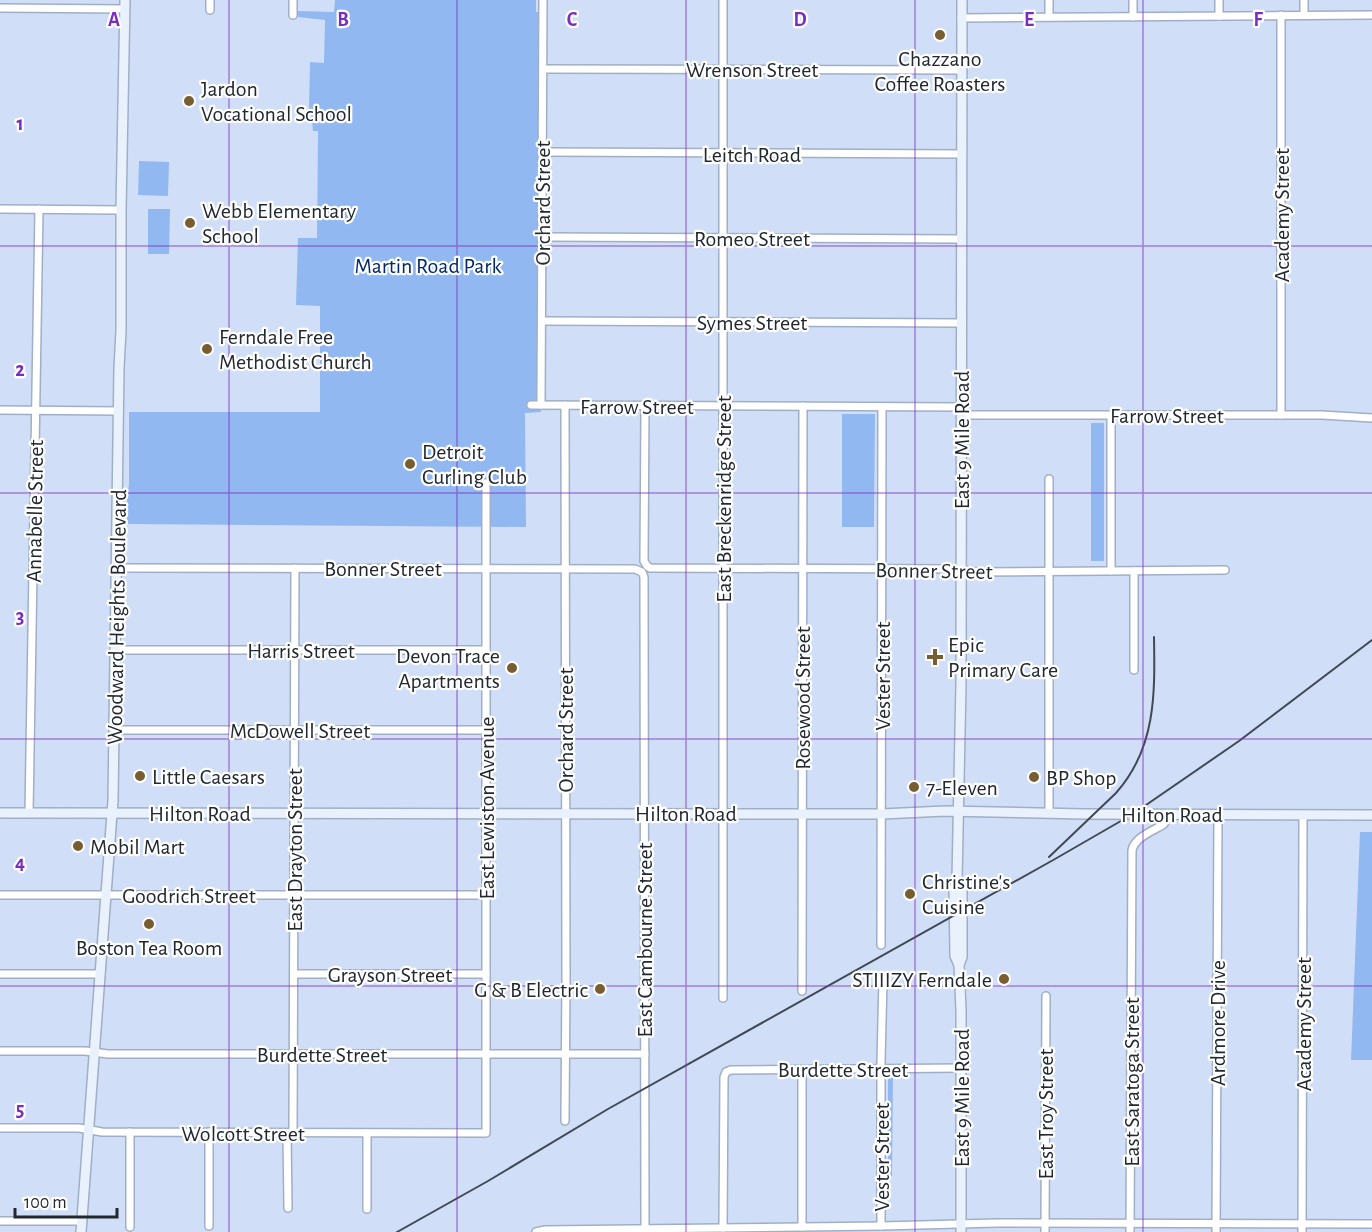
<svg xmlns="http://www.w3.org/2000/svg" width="1372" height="1232" font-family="'Alegreya Sans',sans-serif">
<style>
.green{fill:#92b8f2}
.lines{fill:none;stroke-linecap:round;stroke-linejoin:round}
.street-casing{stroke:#a0afc5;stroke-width:10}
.secondary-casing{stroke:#a0afc5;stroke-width:12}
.street{stroke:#fff;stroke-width:7}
.secondary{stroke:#e9f1fd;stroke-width:9}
.rail{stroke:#424954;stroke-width:2}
.grid{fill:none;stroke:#7b2cbf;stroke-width:1.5;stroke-opacity:0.55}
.poi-dot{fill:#775d2f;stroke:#fff;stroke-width:2}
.labels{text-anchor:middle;stroke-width:4.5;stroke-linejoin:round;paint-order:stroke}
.poi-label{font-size:22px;fill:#222830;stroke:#fff;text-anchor:start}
.street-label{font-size:22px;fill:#222830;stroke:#fff}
.park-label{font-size:22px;fill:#00286b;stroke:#fff}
.grid-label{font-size:20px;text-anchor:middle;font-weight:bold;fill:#7b2cbf;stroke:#fff;stroke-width:4.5;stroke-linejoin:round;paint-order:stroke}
</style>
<rect width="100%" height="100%" fill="#d0dff7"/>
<g class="green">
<path d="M335 0H536V12L543 13 541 412 525 413 526 527 127 524V500L129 484V412H320V306L296 305 298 238H317L318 131H313L311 111 309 110 310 62 324 63 325 20 298 17 297 11 334 12Z"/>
<path d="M139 161 169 162 168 196 138 195Z"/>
<path d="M148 209H170L169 254H148Z"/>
<path d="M842 414H875L874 527H842Z"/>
<rect x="1091" y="423" width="13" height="138"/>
<path d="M1360 832H1372V1060H1351Z"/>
<path d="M888 1076H893L892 1176 888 1177Z"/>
</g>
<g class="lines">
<g class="street-casing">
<g id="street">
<path d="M723 0V998"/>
<path d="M1219 0V16"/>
<path d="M0 8 125 9"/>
<path d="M210 10V0"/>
<path d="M293 15V0"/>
<path d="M1281 15V415"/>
<path d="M1304 15V0"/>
<path d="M1049 17V0"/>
<path d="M1133 17V0"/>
<path d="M961 18 1372 15"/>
<path d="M543 69 961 70"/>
<path d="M543 152 962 154"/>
<path d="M0 209 121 210"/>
<path d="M542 237 961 239"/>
<path d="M542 321 961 323"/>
<path d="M531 405 961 407"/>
<path d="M541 405 543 0"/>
<path d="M645 406 644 561 647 566 650 568 950 569 977 572 1225 570"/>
<path d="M0 410 119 411"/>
<path d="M961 415H1322L1372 418"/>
<path d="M116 568 635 569 642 572 644 577 645 1232"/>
<path d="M1111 571V415"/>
<path d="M115 650H486"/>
<path d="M1134 670V571"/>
<path d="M114 730H486"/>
<path d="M29 813 39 209"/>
<path d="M1049 813V479"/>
<path d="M0 895H486"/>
<path d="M881 945 882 407"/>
<path d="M0 974H100"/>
<path d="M294 974H486"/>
<path d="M802 991 803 406"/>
<path d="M0 1051H85L108 1054H645"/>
<path d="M802 1070V1227"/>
<path d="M565 1121 566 977 565 405"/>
<path d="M0 1128H79L102 1132 486 1133V483"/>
<path d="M287 1133 288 1208"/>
<path d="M293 1133 295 568"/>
<path d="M367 1133V1209"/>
<path d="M0 1221H82"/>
<path d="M209 1226V1132"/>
<path d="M881 1226V1062L883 979"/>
<path d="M130 1227V1132"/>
<path d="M723 1228 724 1077 726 1072 731 1070 961 1068"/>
<path d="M536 1232 545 1230 881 1226 997 1223 1372 1224"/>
<path d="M1045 1232 1046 996"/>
<path d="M1130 1232 1132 850C1135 837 1153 831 1164 824L1167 814"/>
<path d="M1216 1232 1218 814"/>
<path d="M1302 1232 1303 815"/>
</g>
</g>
<g class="secondary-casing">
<g id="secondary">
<path d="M0 813 802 814H882L945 811 1084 814 1372 815"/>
<path d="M957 880 962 888V957L959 965"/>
<path d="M81 1232 113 800 119 368 121 330V210L125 0"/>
<path d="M961 1232V1010L959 965 955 956 954 889 957 880 961 683 962 0"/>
</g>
</g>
<use href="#street" class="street"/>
<use href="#secondary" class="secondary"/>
<g class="rail">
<path d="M1049 857 1116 793C1156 748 1155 694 1154 637"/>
<path d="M397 1232 488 1181 608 1109 1055 859 1133 814 1239 741 1372 640"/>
</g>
</g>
<path class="grid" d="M229 0V1232M457 0V1232M686 0V1232M915 0V1232M1143 0V1232M0 246H1372M0 493H1372M0 739H1372M0 986H1372"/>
<g class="poi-dot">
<circle cx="940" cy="35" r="6"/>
<circle cx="189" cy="101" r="6"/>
<circle cx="190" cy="223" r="6"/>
<circle cx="207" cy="349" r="6"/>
<circle cx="410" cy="464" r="6"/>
<path d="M932 648h6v6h6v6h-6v6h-6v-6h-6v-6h6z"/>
<circle cx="512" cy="668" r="6"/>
<circle cx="140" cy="776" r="6"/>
<circle cx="1034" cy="777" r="6"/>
<circle cx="914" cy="787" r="6"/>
<circle cx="78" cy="846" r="6"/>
<circle cx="910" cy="894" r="6"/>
<circle cx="149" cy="924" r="6"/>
<circle cx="1004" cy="979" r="6"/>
<circle cx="600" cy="989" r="6"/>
</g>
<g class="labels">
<g class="poi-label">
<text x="940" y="66" text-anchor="middle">Chazzano<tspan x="940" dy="25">Coffee Roasters</tspan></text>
<text x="201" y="96">Jardon<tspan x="201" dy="25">Vocational School</tspan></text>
<text x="202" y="218">Webb Elementary<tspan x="202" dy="25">School</tspan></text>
<text x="219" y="344">Ferndale Free<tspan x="219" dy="25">Methodist Church</tspan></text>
<text x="422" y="459">Detroit<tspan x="422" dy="25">Curling Club</tspan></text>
<text x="948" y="652">Epic<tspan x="948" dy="25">Primary Care</tspan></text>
<text x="500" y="663" text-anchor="end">Devon Trace<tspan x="500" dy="25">Apartments</tspan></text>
<text x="152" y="784">Little Caesars</text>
<text x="1046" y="785">BP Shop</text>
<text x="926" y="795">7-Eleven</text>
<text x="90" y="854">Mobil Mart</text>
<text x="922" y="889">Christine's<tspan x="922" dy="25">Cuisine</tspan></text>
<text x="149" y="955" text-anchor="middle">Boston Tea Room</text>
<text x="992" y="987" text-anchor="end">STIIIZY Ferndale</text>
<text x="588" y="997" text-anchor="end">G &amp; B Electric</text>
</g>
<g class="street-label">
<text x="752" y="77">Wrenson Street</text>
<text x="752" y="162">Leitch Road</text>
<text transform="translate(542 203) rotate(-90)" y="8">Orchard Street</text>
<text transform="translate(1281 215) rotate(-90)" y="8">Academy Street</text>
<text x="752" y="246">Romeo Street</text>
<text x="752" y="330">Symes Street</text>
<text x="637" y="414">Farrow Street</text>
<text x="1167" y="423">Farrow Street</text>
<text transform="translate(961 440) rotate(-90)" y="8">East 9 Mile Road</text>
<text transform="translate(723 499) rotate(-90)" y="8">East Breckenridge Street</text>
<text transform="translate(34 511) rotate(-89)" y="8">Annabelle Street</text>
<text x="383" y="576">Bonner Street</text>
<text transform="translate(934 570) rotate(1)" y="8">Bonner Street</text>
<text transform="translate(116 617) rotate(-89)" y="8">Woodward Heights Boulevard</text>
<text x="301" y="658">Harris Street</text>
<text transform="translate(882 676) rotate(-90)" y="8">Vester Street</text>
<text transform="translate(802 698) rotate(-90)" y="8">Rosewood Street</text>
<text x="300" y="738">McDowell Street</text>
<text transform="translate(565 730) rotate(-90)" y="8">Orchard Street</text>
<text transform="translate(486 808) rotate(-90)" y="8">East Lewiston Avenue</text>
<text x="200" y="821">Hilton Road</text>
<text x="686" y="821">Hilton Road</text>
<text x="1172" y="822">Hilton Road</text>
<text transform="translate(294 850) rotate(-90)" y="8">East Drayton Street</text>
<text x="189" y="903">Goodrich Street</text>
<text transform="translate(644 940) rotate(-90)" y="8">East Cambourne Street</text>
<text x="390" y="982">Grayson Street</text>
<text transform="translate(1217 1023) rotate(-90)" y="8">Ardmore Drive</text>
<text transform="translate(1303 1024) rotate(-90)" y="8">Academy Street</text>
<text x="322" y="1062">Burdette Street</text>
<text x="843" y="1077">Burdette Street</text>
<text transform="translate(1131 1082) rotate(-90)" y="8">East Saratoga Street</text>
<text transform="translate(961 1098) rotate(-90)" y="8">East 9 Mile Road</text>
<text transform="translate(1045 1114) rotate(-90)" y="8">East Troy Street</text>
<text x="243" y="1141">Wolcott Street</text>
<text transform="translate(881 1157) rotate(-90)" y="8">Vester Street</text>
</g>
<g class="park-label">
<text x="428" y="273">Martin Road Park</text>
</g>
</g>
<g class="grid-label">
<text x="114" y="26">A</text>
<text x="343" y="26">B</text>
<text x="572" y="26">C</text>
<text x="800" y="26">D</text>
<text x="1029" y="26">E</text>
<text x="1258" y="26">F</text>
<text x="20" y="130">1</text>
<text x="20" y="376">2</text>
<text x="20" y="623">3</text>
<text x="20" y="869">4</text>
<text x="20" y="1116">5</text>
</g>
<path d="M15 1208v9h102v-9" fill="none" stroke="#222830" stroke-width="3"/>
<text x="24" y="1208" font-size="18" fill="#222830" stroke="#ffffff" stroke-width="4.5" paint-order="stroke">100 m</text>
</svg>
